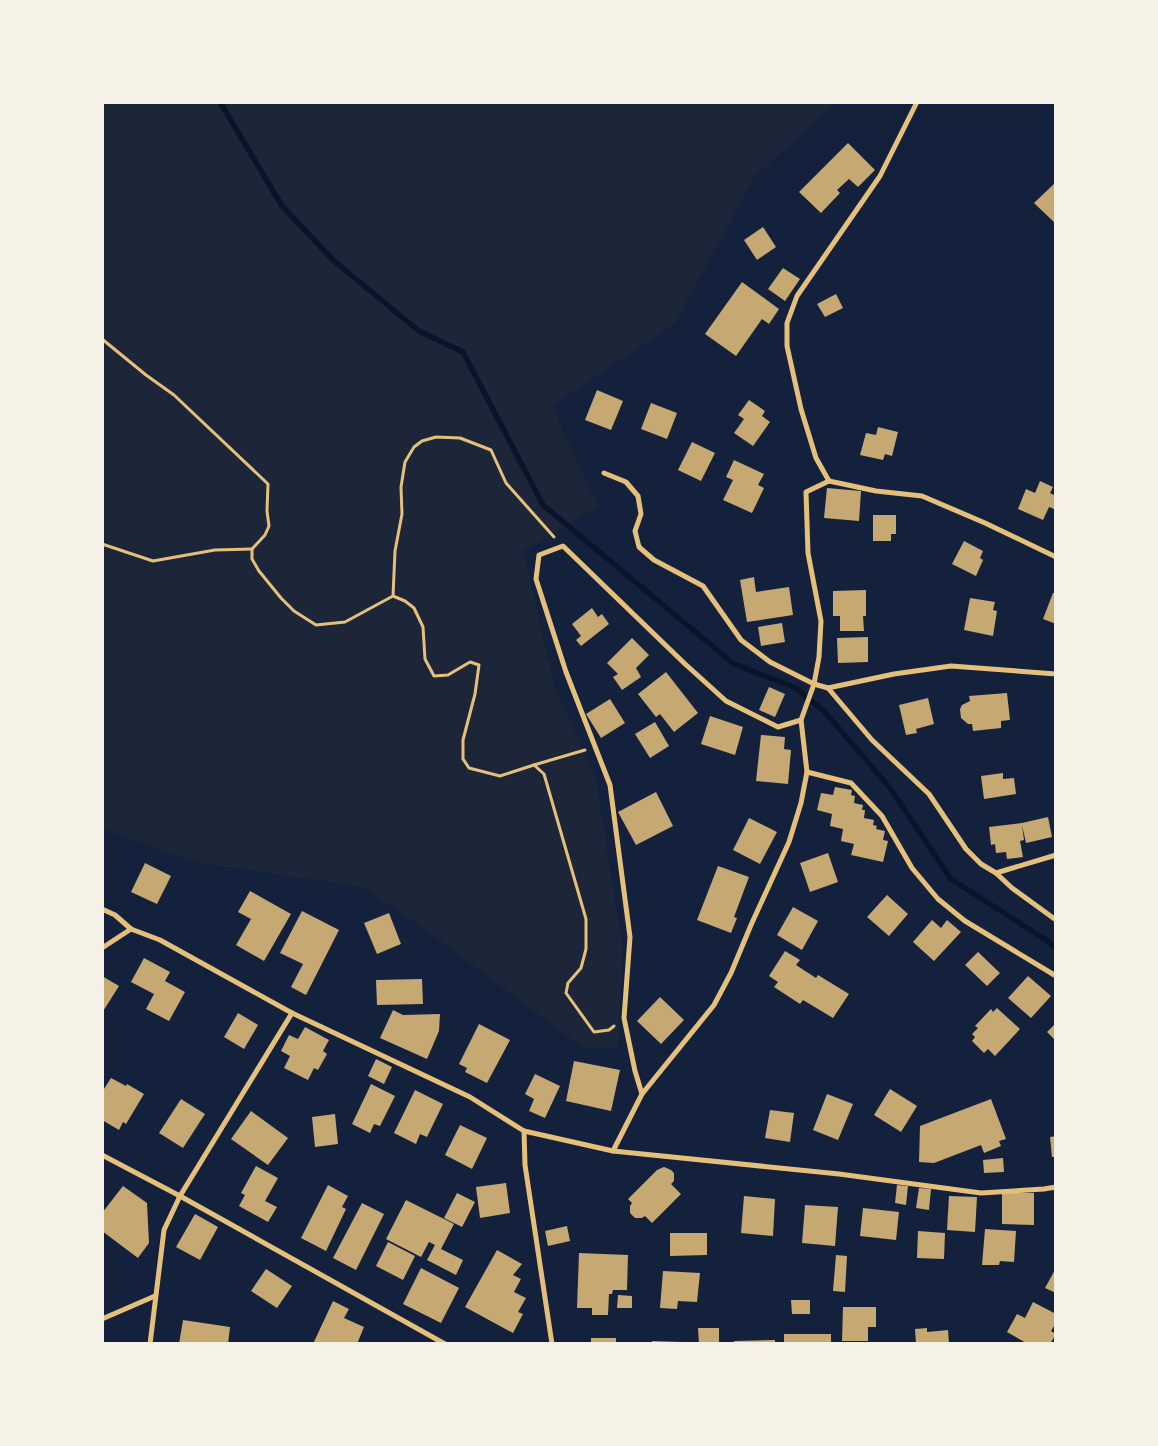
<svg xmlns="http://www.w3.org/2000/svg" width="1158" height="1446" font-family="'Crimson Pro',serif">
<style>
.green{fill:#1d2539}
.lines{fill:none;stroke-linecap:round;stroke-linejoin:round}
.stream{stroke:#0b132b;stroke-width:5.5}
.building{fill:#c6a872}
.path{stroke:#e5c07b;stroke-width:3}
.minor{stroke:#e5c07b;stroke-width:5}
</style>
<rect width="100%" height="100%" fill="#14213d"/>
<path class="green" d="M103 103H836L755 176 675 323 552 406 598 507 523 551 555 688 595 776 622 944 618 1047 585 1049 429 932 364 887 200 863 103 829Z"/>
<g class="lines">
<path class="stream" d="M220 102 282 206 334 261 419 331 463 352 543 505 734 664 794 687 824 711 890 788 951 879 1046 940 1056 948"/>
</g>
<g class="building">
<path d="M848 143 875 170 858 187 849 179 837 190 840 193 821 213 799 192Z"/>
<path d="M1056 182V224L1034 203Z"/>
<path d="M763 227 776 247 757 260 744 240Z"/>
<path d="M783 268 800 279 785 301 768 289Z"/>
<path d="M742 282 779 309 769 324 762 319 736 356 705 334Z"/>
<path d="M836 294 843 308 825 317 817 304Z"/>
<path d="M597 390 623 401 611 430 585 420Z"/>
<path d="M749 400 765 411 762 416 770 422 753 446 734 433 744 419 738 415Z"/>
<path d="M651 403 677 413 667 439 641 429Z"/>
<path d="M878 427 898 432 892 456 885 454 883 460 860 455 866 433 876 435Z"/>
<path d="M692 442 715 453 701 481 678 470Z"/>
<path d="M734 460 764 474 758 485 764 488 752 513 723 500 733 480 726 477Z"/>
<path d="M1040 481 1053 487 1050 493 1056 496V505L1054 509 1049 507 1043 520 1018 509 1026 489 1035 493Z"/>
<path d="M827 488 861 491 859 521 824 518Z"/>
<path d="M873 515H896V534H891V541H873Z"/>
<path d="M964 541 983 551 980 558 983 560 976 576 952 564Z"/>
<path d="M754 577 756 592 789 587 793 615 747 622 740 580Z"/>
<path d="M866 590V616H863L864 631H840V616H833V591Z"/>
<path d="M1053 593H1056V624L1043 619Z"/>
<path d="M970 598 995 602 993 610 997 611 993 636 964 630Z"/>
<path d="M592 608 598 617 602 614 609 624 581 646 576 640 581 636 572 624Z"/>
<path d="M782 623 785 642 761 646 758 627Z"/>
<path d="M868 637V662L838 663 837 638Z"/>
<path d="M632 638 649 655 636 668 641 677 622 690 613 677 618 674 607 663Z"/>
<path d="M666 672 698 713 674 732 660 714 656 717 638 694Z"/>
<path d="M769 687 785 694 775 717 759 710Z"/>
<path d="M1007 693 1010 720 1001 721V728L973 731 972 724H968L961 718 960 709 962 705 970 701 969 696Z"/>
<path d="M928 698 934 724 916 729 917 733 906 735 899 705Z"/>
<path d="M610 699 625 723 601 738 586 714Z"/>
<path d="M710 716 743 727 735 755 701 744Z"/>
<path d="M655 722 669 746 650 758 635 734Z"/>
<path d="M761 735 785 737 784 749 791 750 788 784 756 781Z"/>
<path d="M1003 773V779L1014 778 1016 794 984 799 981 776Z"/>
<path d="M835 787 852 790 851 795 855 796 854 803 863 805 862 810H865L864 818 874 820 873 825 877 826 876 829 885 831 883 840 888 841 883 862 851 855 854 844 841 841 843 829 830 826 832 814 817 810 821 793 833 795Z"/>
<path d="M656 792 673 826 636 845 618 812Z"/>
<path d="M1048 817 1052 837 1026 843 1022 825 1024 840 1020 841 1023 857 1007 859 1006 852 996 853 995 844 991 845 989 827 1022 823Z"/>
<path d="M749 818 777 832 760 864 733 850Z"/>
<path d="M828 853 838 882 810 892 800 863Z"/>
<path d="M145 863 171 876 157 904 131 892Z"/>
<path d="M718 866 749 877 734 917 737 918 731 933 697 920Z"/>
<path d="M250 891 291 914 264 961 236 945 251 919 238 912Z"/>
<path d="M887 895 908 914 889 936 867 917Z"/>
<path d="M793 907 818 921 802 950 777 935Z"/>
<path d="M302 911 339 930 306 995 291 987 303 964 280 953Z"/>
<path d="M389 913 401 944 377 954 364 923Z"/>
<path d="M932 920 941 928 947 920 961 932 934 961 913 942Z"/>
<path d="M785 951 800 960 796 965 816 978 818 975 849 994 833 1018 803 1000 800 1004 774 987 778 982 769 976Z"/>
<path d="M978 952 1000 973 987 986 965 965Z"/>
<path d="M144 958 170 972 165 981 185 992 169 1021 146 1009 154 994 131 982Z"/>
<path d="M102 976 119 986 102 1013Z"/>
<path d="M1028 976 1051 996 1031 1018 1008 998Z"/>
<path d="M422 979 423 1004 377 1005 376 980Z"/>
<path d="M660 997 684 1020 661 1044 637 1021Z"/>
<path d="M997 1008 1020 1029 995 1056 988 1049 984 1053 972 1041 975 1037 972 1034 978 1028 975 1026 991 1009 993 1012Z"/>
<path d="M393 1010 403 1015 440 1014 439 1031 427 1059 380 1038Z"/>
<path d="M238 1013 258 1025 244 1049 224 1037Z"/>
<path d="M1056 1023V1041L1047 1032Z"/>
<path d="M479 1024 510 1040 487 1083 465 1072 467 1068 459 1064Z"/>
<path d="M305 1027 329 1040 323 1051 327 1054 318 1070 314 1068 308 1080 284 1068 290 1056 281 1051 289 1035 298 1039Z"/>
<path d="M376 1059 392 1067 384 1084 368 1076Z"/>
<path d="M574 1061 620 1070 611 1111 566 1101Z"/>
<path d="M535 1074 560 1086 545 1118 529 1111 534 1099 525 1094Z"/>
<path d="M111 1078 126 1086 127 1084 144 1094 126 1124 123 1122 119 1130 102 1120V1092Z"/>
<path d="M371 1084 395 1096 380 1126 374 1124 370 1133 352 1124Z"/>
<path d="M890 1089 917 1106 901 1132 874 1115Z"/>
<path d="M415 1090 443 1104 427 1137 420 1134 416 1144 394 1133Z"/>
<path d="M827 1094 853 1104 838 1140 813 1130Z"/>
<path d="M181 1099 205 1114 183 1148 159 1133Z"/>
<path d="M991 1099 1006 1139 999 1141 1001 1146 984 1153 981 1145 934 1163 919 1162 920 1126Z"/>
<path d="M770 1110 794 1113 790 1142 765 1138Z"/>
<path d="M251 1111 288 1138 268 1165 231 1139Z"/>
<path d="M335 1114 338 1144 315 1147 312 1117Z"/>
<path d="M460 1125 487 1138 472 1169 445 1155Z"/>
<path d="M1056 1136V1157H1052L1050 1137Z"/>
<path d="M1003 1158 1004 1172 984 1173 983 1160Z"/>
<path d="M256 1166 278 1178 265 1201 277 1207 268 1222 239 1206 245 1195 241 1193Z"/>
<path d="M664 1167 671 1170 674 1173V1181L671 1184 681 1194 652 1223 645 1216 642 1218H635L630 1213V1206L632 1203 628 1199 657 1170Z"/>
<path d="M506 1183 510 1213 480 1218 476 1187Z"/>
<path d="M328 1185 348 1196 342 1207 346 1209 326 1251 301 1238Z"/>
<path d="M897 1185 908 1186 906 1205 895 1203Z"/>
<path d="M123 1186 147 1203 149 1243 138 1258 102 1231V1213Z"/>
<path d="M919 1188 931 1189 929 1210 916 1208Z"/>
<path d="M457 1193 475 1202 462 1227 444 1218Z"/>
<path d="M1002 1193H1034V1225L1002 1224Z"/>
<path d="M744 1196 775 1199 773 1236 741 1233Z"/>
<path d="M949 1196 977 1197 975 1232 947 1230Z"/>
<path d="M406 1200 454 1224 441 1249 463 1260 456 1275 427 1260 435 1245 429 1242 421 1257 386 1239Z"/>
<path d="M362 1203 384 1214 356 1270 333 1258Z"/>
<path d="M805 1205 838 1207 835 1246 802 1243Z"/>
<path d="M863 1208 899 1212 896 1240 860 1236Z"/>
<path d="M195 1214 218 1227 200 1260 176 1247Z"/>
<path d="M567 1226 570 1241 548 1246 545 1231Z"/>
<path d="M985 1229 1016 1231 1014 1262 1000 1261 999 1265H982Z"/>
<path d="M918 1231 945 1233 944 1259 917 1258Z"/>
<path d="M670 1233H707V1255L670 1256Z"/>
<path d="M388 1242 415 1256 403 1280 376 1266Z"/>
<path d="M497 1250 522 1264 513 1275 521 1279 514 1292 526 1298 518 1312 523 1314 513 1333 465 1307Z"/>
<path d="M579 1253 628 1255 627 1290H613L612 1294H609L608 1315H592V1308H577Z"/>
<path d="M836 1255 847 1256 845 1292 833 1291Z"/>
<path d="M421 1268 459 1288 441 1323 403 1304Z"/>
<path d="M1056 1268V1293L1045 1288Z"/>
<path d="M266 1269 292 1286 277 1308 251 1291Z"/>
<path d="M663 1271 700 1273 697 1302 678 1301 677 1309 660 1308Z"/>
<path d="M618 1295 632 1296V1308H617Z"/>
<path d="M791 1300H810V1314H792Z"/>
<path d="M333 1301 349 1309 344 1318 364 1327 357 1344H313Z"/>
<path d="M1033 1302 1056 1314V1323L1051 1331 1056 1334 1050 1344H1028L1007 1332 1017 1314 1025 1318Z"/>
<path d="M843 1307H876V1327H868V1341H842Z"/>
<path d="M183 1320 230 1327 228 1344H179Z"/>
<path d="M698 1328H719V1344H699Z"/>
<path d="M927 1328V1332L948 1330 949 1344H916L915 1329Z"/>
<rect x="784" y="1334" width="47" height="10"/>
<rect x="591" y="1338" width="25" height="6"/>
<path d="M775 1340V1344H734V1341Z"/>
<path d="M652 1341 682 1342V1344H652Z"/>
</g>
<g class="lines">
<g class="path">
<path d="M102 339 146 375 174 395 268 484 267 511 269 526 265 535 252 549V559L259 571 281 598 294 611 316 625 345 622 393 596 405 601 414 608 423 627 425 659 434 676 448 675 470 662 479 665 475 694 463 740V759L469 768 500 776 534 765 544 774 586 919V949L581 968 568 983 566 993 594 1032 609 1030 614 1026"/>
<path d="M102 544 153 561 215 550 252 549"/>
<path d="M393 596 395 551 402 514 401 487 405 462 414 447 422 441 436 437 460 438 491 450 506 483 554 537"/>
<path d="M534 765 585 750"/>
</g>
<g class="minor">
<path d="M604 473 626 482 638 496 641 514 635 531 639 547 654 560 703 586 741 640 770 662 814 684 828 688 894 674 951 666 1056 674"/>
<path d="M829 481 876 491 922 496 985 523 1056 557"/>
<path d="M828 688 872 740 929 794 966 849 981 864 996 873 1012 888 1056 920"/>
<path d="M807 772 851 783 882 816 912 868 938 899 965 921 1056 976"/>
<path d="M996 873 1056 855"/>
<path d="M102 909 115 915 131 929 160 940 292 1013 470 1097 524 1131 613 1151 839 1174 981 1193 1044 1189 1056 1187"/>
<path d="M102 948 131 929"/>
<path d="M642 1094 635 1071 624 1018 630 937 610 785 566 672 536 579 539 555 563 546 684 663 726 701 778 727 801 720"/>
<path d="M524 1131 525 1165 552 1344"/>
<path d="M613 1151 642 1094 714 1005 731 973 751 925 789 842 801 803 807 772 801 720 814 684 819 657 821 621 808 553 806 492 829 481 816 458 801 409 787 346V323L797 296 880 176 917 102"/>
<path d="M102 1155 180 1196 445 1344"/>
<path d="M102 1319 155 1296"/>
<path d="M150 1344 164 1230 180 1196 292 1013"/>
</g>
</g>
<rect width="1158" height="1446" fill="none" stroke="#f6f1e7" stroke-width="208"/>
</svg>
